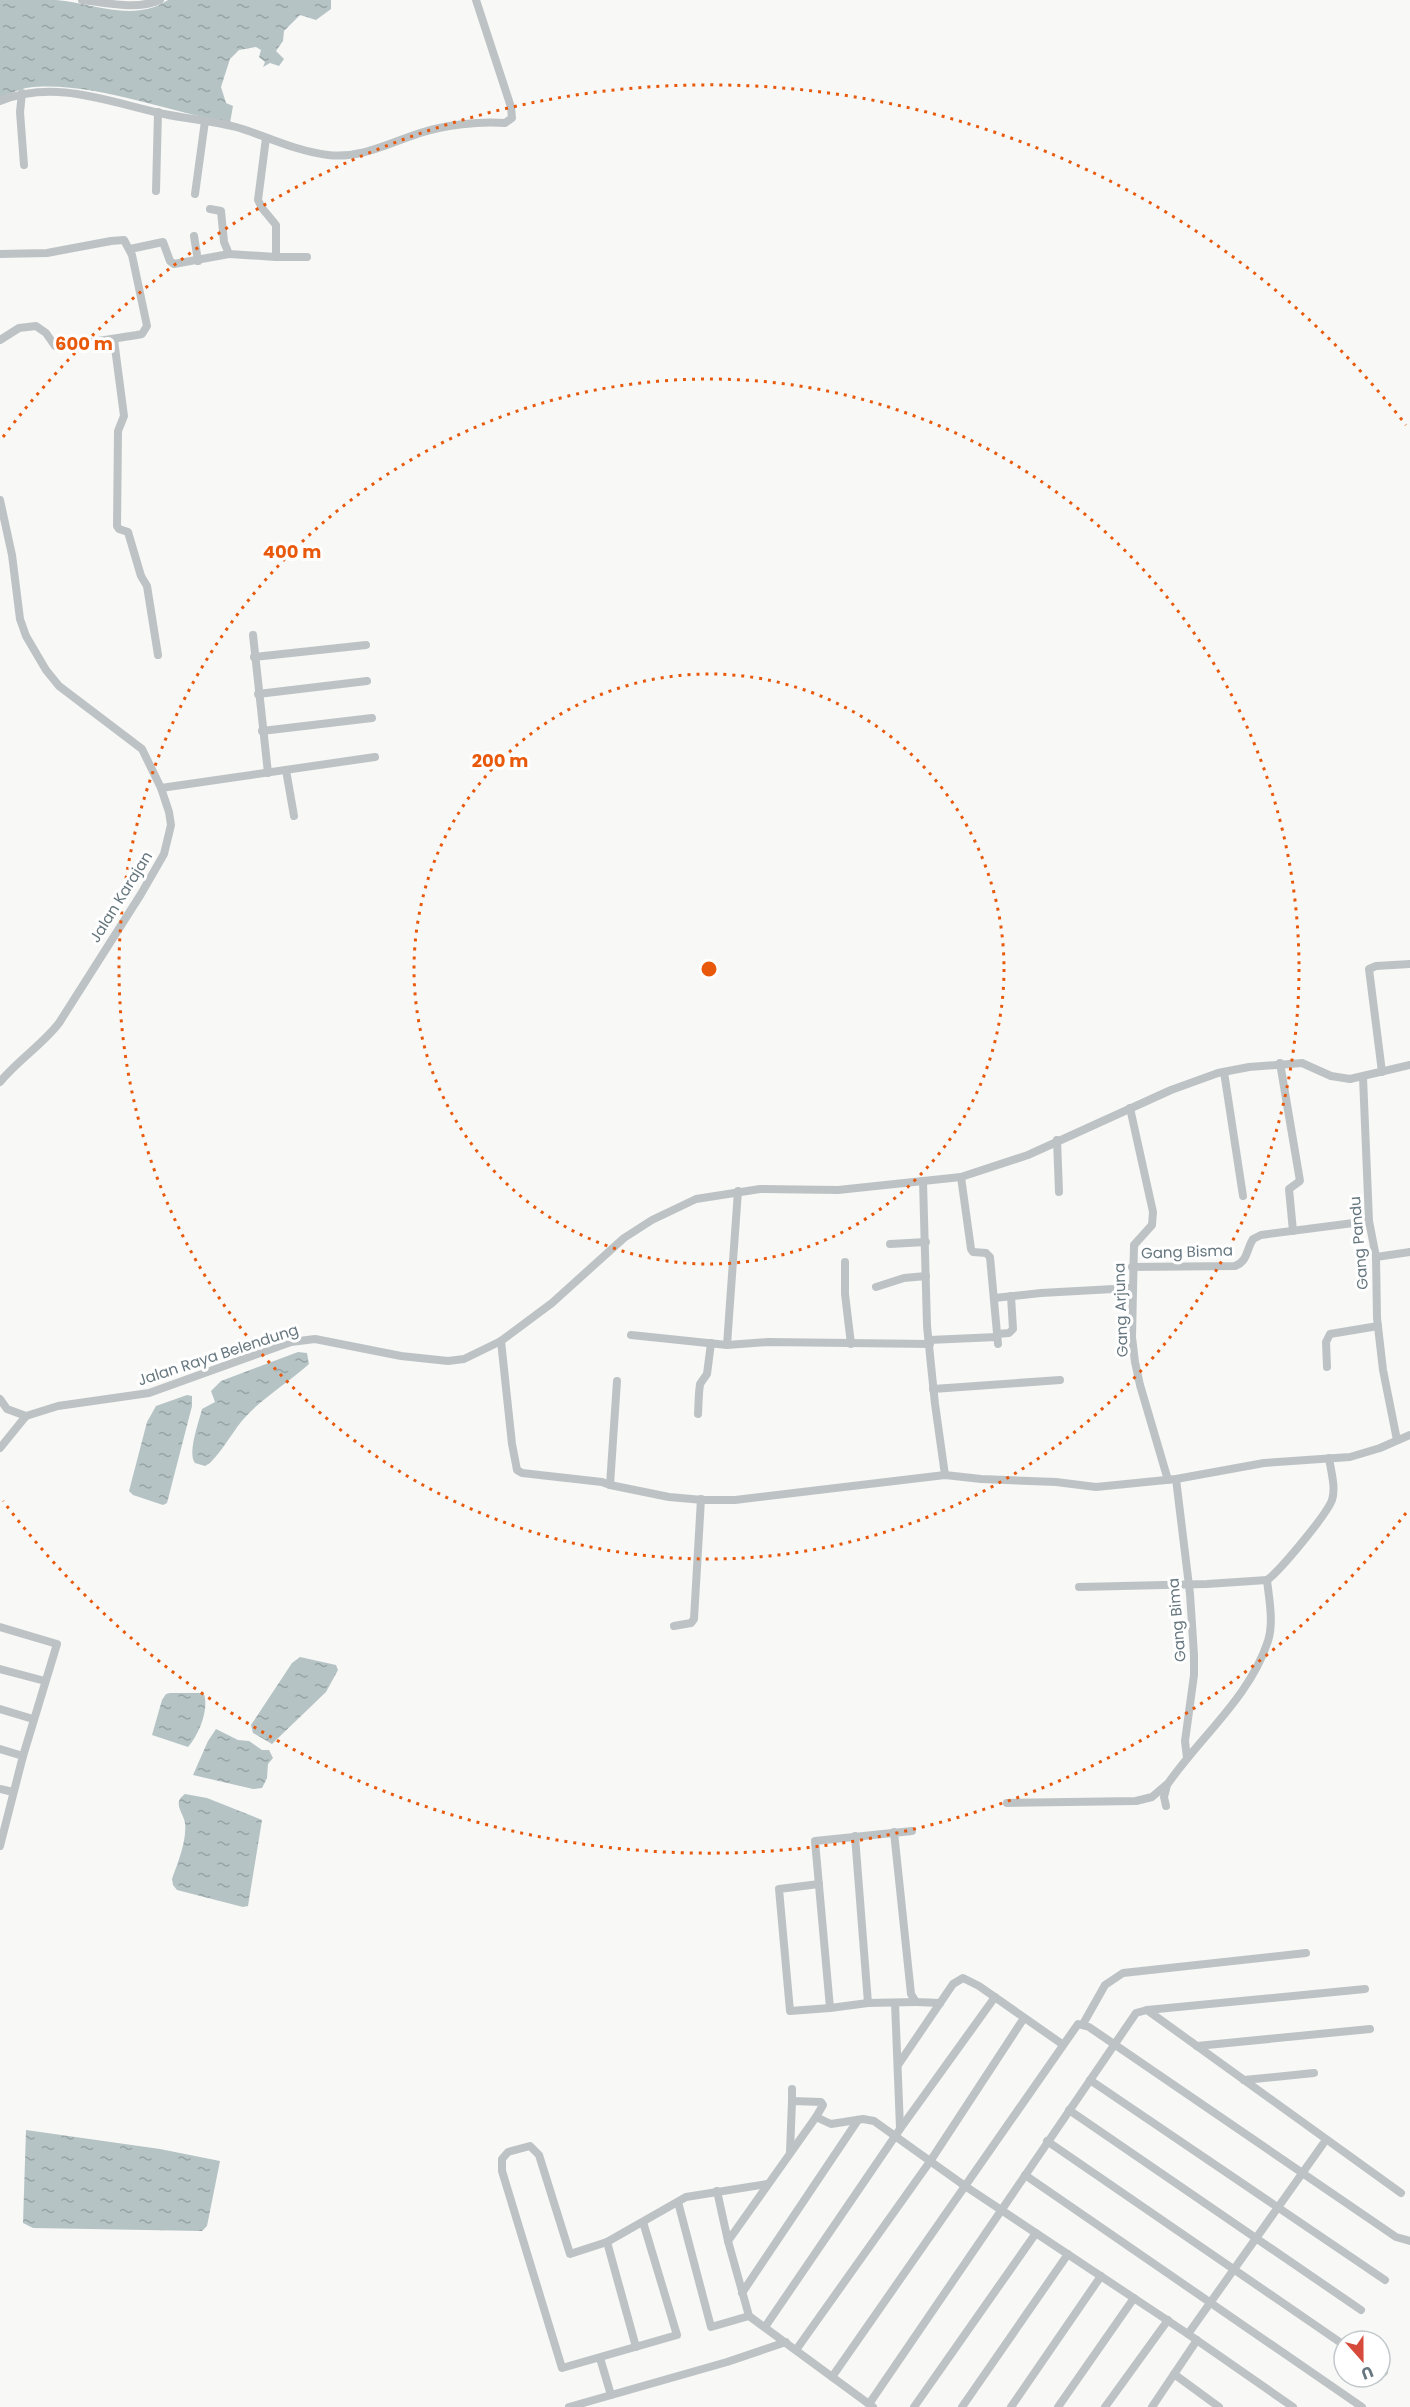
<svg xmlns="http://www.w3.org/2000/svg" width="1410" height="2407" font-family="Poppins,sans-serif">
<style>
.water{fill:url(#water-ripples)}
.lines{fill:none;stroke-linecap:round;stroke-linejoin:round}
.street{stroke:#bdc3c5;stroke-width:8}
.ring{fill:none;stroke:#e8590c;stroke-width:3;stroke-dasharray:3 6}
.labels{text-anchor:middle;stroke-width:6;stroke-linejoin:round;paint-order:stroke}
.street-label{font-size:15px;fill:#66777f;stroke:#fff}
.centre{fill:#e8590c;stroke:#fff;stroke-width:3}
.ring-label{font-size:18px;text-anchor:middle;font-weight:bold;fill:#e8590c;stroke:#fff;stroke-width:6;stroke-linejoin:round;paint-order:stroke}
</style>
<defs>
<pattern id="water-ripples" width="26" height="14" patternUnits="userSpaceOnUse" patternTransform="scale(1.5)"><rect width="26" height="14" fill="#b5c3c5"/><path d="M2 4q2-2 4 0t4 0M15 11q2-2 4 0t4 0" fill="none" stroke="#97a3a5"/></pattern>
</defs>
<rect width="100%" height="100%" fill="#f8f8f6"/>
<g class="water">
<path d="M0 0C18 0 37 0 56 0 93 3 134 23 168 0H331V9L316 20 300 15 284 31 283 41 276 51 284 59 279 66 270 63 263 67 265 62 259 57 261 50 256 47 239 50 230 59 221 87 226 103 233 106 230 123C170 112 85 79 26 88 17 90 8 95 0 98Z"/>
<path d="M298 1352 307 1353 309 1364C287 1384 260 1399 241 1422 230 1436 222 1451 210 1463L205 1466 195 1463C187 1453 199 1422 202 1409L215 1402 211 1391 221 1381Z"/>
<path d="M187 1395 192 1396V1406L167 1503 163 1505 133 1495 129 1491 147 1422 156 1406Z"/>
<path d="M300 1657 336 1665 338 1670 326 1692 275 1741 272 1744 253 1733 251 1725 292 1663Z"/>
<path d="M170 1693H200L204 1694C209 1710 199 1734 188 1747L152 1735 162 1700 166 1694Z"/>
<path d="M216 1729 238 1740 249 1741 262 1750H269L273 1758 268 1764 267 1778 262 1788 253 1789 193 1775 208 1741Z"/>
<path d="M185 1794 207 1798 262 1820 248 1906 243 1907 177 1890 173 1885 172 1879C178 1862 187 1841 185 1823 183 1812 172 1803 185 1794Z"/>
<path d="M26 2130 160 2149 220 2161 207 2226 202 2231 33 2228 23 2223Z"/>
</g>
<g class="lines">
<g class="street">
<path d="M82 0C106 3 137 10 160 0"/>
<path d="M22 93 20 112 24 165"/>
<path d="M0 101C56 79 108 102 164 114 188 119 213 121 236 127 267 136 295 151 328 155 361 159 389 143 420 133 445 125 479 121 505 123L512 118 511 107 476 0"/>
<path d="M266 138 258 200 262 208 276 225V257"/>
<path d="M156 191 158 112"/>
<path d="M195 194 205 121"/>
<path d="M210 209 221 211 224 242 229 254 276 257H307"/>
<path d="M194 236 198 261"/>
<path d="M130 249 163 242 170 261 174 264 229 254"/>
<path d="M0 254 47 253 111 241 124 240 132 255 147 326 142 334 137 335 66 346H55L46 333 36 326 19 328 0 340"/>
<path d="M114 340 124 416 118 431 117 526 119 529 128 532 141 576 147 586 158 655"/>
<path d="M0 500 12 555 20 619 26 636 46 670 59 686 142 749 161 788 169 812 171 825 164 854 141 894 59 1023C42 1045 18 1060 0 1082"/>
<path d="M253 635 268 773"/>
<path d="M254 657 366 645"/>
<path d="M258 694 367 681"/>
<path d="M262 731 372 718"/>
<path d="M286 770 294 816"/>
<path d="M161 788 375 757"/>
<path d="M1280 1063 1300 1181 1289 1189 1293 1231"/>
<path d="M1224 1072 1243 1196"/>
<path d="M1382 1072 1369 969 1376 966 1410 964"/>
<path d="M1363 1077 1369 1221 1376 1257 1377 1318 1383 1370 1397 1440"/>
<path d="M1130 1108 1153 1212 1152 1225 1134 1245 1132 1337 1135 1362 1140 1385 1168 1480"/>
<path d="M1057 1140 1059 1192"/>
<path d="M961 1177 971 1249 973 1252 986 1253 990 1257 998 1344"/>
<path d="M923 1181 927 1326 935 1404 945 1475"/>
<path d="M890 1244 926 1242"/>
<path d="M1376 1257 1410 1252"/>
<path d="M845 1262V1294L851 1344"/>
<path d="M1132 1267 1235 1266C1248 1261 1246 1250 1253 1239L1261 1235 1369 1221"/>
<path d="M876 1287 904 1278 926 1276"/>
<path d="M994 1298 1041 1293 1132 1288"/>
<path d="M997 1334 1009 1333 1013 1329 1011 1296"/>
<path d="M631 1335 727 1345 768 1342 930 1344"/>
<path d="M929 1340 997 1337"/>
<path d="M501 1341 512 1444 517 1470 522 1473 602 1482 610 1485 669 1497 703 1500H735L945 1475 981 1479 1056 1482 1096 1487 1176 1479 1264 1463 1350 1457 1380 1448 1410 1435"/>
<path d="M727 1345 738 1191"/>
<path d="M1327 1367 1326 1342 1330 1334 1378 1326"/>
<path d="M933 1389 1060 1380"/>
<path d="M0 1399 7 1409 26 1416"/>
<path d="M698 1414 699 1393 700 1384 707 1374 711 1343"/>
<path d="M0 1448 26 1416 58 1406 149 1393 291 1342 315 1339 401 1356 448 1361 464 1359 501 1341 552 1303 624 1238 652 1220 696 1199 760 1189 838 1190 961 1177 1028 1155 1171 1090 1218 1073 1249 1067 1302 1063 1331 1076 1350 1079 1410 1065"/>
<path d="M1176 1479 1190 1594 1194 1655V1675L1185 1741 1187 1758"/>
<path d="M610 1485 617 1381"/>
<path d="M1079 1587 1207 1584 1267 1580C1280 1571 1327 1514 1332 1500 1336 1488 1331 1471 1329 1458"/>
<path d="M674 1626 691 1623 694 1619 701 1499"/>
<path d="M0 1627 57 1644 23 1756 0 1846"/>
<path d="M0 1669 45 1681"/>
<path d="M0 1709 33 1719"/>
<path d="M0 1749 23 1756"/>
<path d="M0 1789 13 1792"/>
<path d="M1007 1803 1136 1801 1152 1797 1166 1785"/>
<path d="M1166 1806 1164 1797 1167 1785C1199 1738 1250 1697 1268 1641 1274 1622 1269 1599 1267 1580"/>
<path d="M912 1831 815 1841 830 2008 868 2003 916 2002"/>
<path d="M894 1832 911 1994 916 2002 940 2003"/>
<path d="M855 1836 868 2003"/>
<path d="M819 1884 779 1889 790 2011 830 2008"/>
<path d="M895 2003 900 2128"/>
<path d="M1147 2010 1401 2193"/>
<path d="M1083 2024 1105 1985 1123 1973 1306 1953"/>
<path d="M1197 2046 1370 2029"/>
<path d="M898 2065 953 1984 963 1978 979 1986 1062 2044"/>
<path d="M1090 2080 1385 2280"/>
<path d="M1244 2080 1314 2073"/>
<path d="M792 2101V2089"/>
<path d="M1069 2110 1361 2310"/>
<path d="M1047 2141 1344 2345"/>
<path d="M790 2152 792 2101 821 2102 823 2105 816 2117"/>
<path d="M1025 2175 1362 2407"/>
<path d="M717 2191 728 2241"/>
<path d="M678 2202 711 2327 749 2316"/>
<path d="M643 2222 677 2335 562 2368 502 2171V2159L508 2152 530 2146 539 2155 570 2254 607 2242 686 2197 767 2184"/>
<path d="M607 2242 636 2347"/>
<path d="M742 2293 858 2120"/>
<path d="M765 2327 900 2129 995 1997"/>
<path d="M796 2350 931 2160 1024 2018"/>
<path d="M600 2358 611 2395"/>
<path d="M1380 2369 1384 2372"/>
<path d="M1174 2374 1219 2407"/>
<path d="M832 2377 1078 2024 1089 2027 1396 2237 1410 2241"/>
<path d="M869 2404 1136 2013 1147 2010 1365 1989"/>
<path d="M569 2407 727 2362 786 2342"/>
<path d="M873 2407 749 2316 728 2241 816 2117 831 2124 863 2119 874 2121 965 2186 1188 2334"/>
<path d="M914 2407 1036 2233"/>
<path d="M962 2407 1068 2254"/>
<path d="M1011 2407 1101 2276"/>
<path d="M1058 2407 1134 2298"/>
<path d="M1105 2407 1168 2320"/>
<path d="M1152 2407 1197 2340"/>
<path d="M1293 2407 1188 2334 1323 2144"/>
</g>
</g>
<g class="ring">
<circle cx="709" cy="969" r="295"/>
<circle cx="709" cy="969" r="590"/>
<path d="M1406 1513A884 884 0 0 1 3 1501M3 437A884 884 0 0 1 1406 425"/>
</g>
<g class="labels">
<g class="street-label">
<text transform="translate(121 897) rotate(-58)" y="5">Jalan Karajan</text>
<text transform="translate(1359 1243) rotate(-95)" y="5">Gang Pandu</text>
<text transform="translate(1187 1252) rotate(-2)" y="5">Gang Bisma</text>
<text transform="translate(1121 1310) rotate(-92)" y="5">Gang Arjuna</text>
<text transform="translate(218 1355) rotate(-18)" y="5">Jalan Raya Belendung</text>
<text transform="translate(1177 1620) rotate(-95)" y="5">Gang Bima</text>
</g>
</g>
<circle cx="709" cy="969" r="9" class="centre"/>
<g class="ring-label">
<text x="84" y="350">600 m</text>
<text x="292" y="558">400 m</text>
<text x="500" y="767">200 m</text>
</g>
<g transform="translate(1362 2359) rotate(159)"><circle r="28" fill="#ffffff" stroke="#c2c9cc" stroke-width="1.5"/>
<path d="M0-4.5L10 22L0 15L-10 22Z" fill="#d54a3a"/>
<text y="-9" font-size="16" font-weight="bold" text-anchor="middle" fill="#66777f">U</text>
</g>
</svg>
